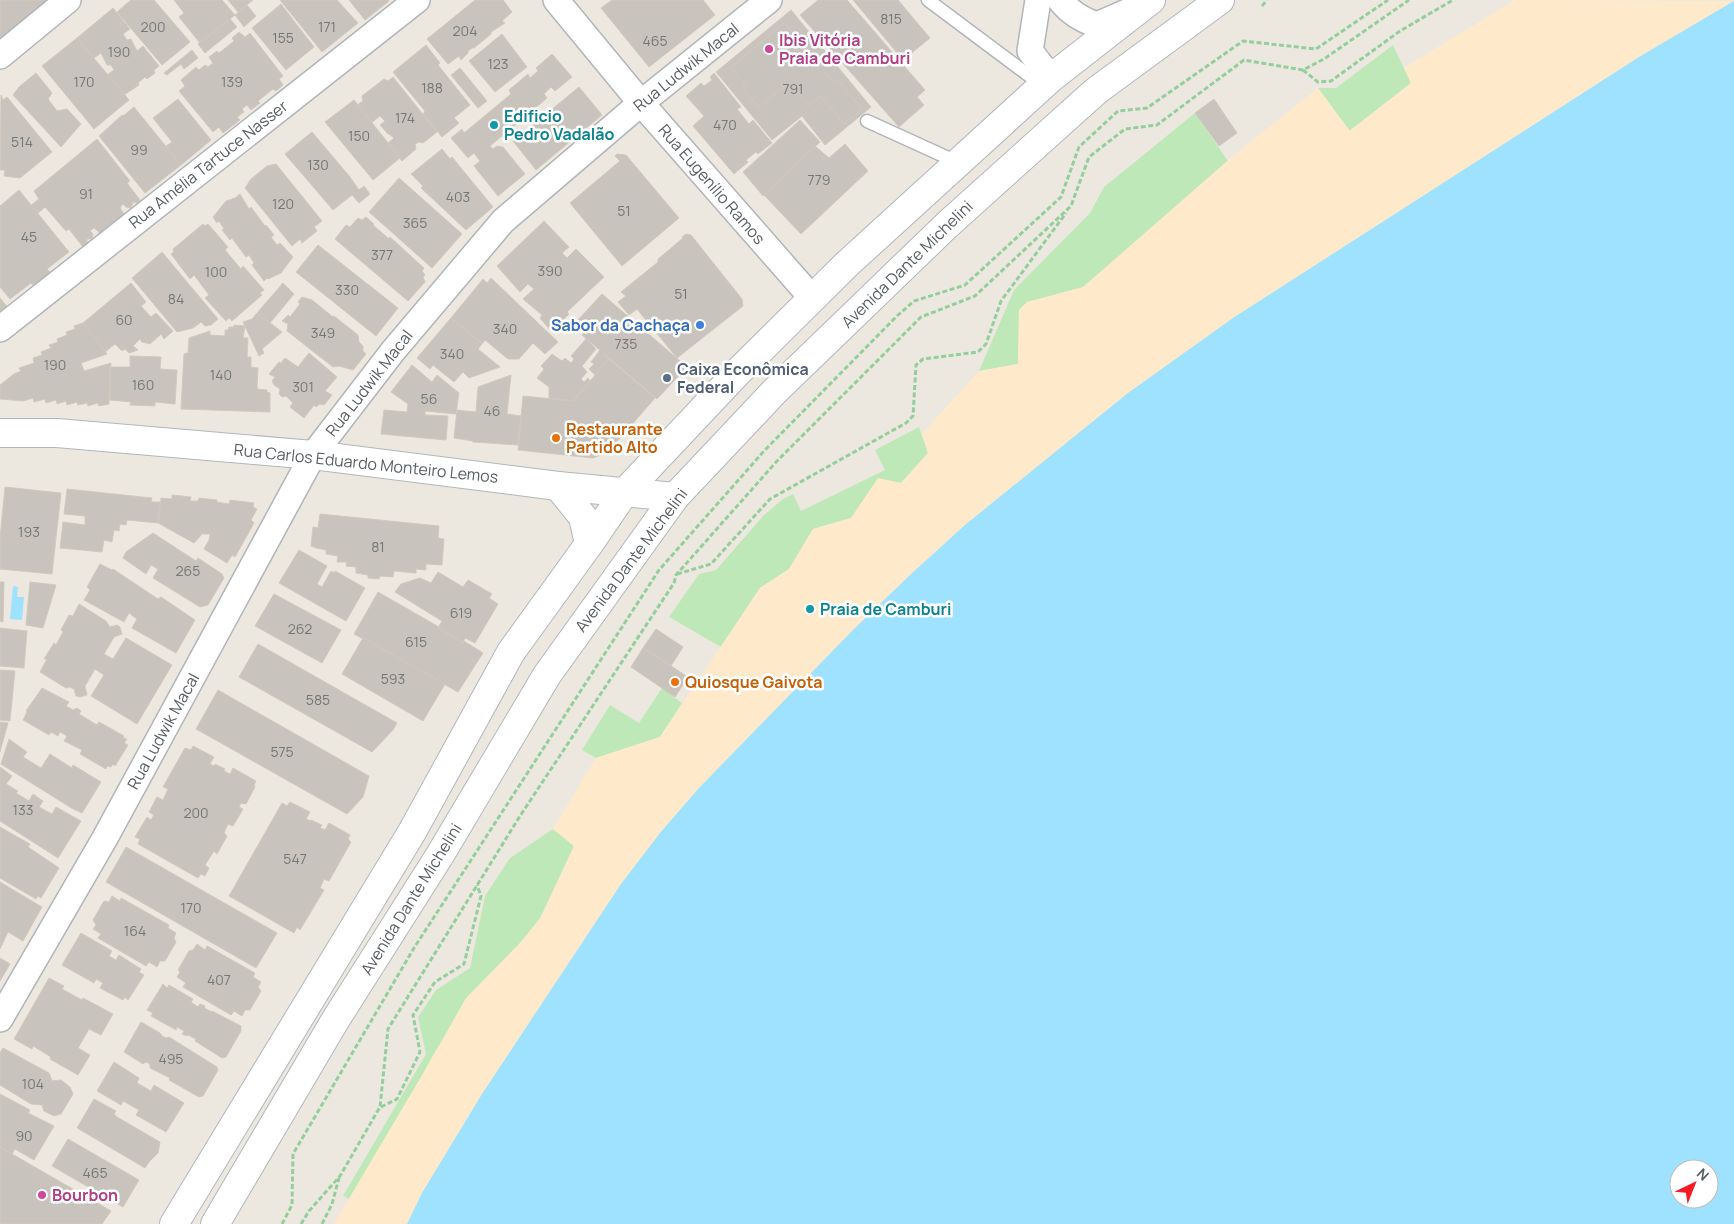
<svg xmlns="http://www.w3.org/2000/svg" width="1734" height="1224" font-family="Manrope,sans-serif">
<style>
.green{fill:#bfe8b9}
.sand{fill:#feeaca}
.water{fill:#9ee2ff;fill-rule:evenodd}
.building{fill:#c8c3bc;stroke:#d2c9bd}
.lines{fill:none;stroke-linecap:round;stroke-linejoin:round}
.lane-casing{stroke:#b1b5b9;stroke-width:15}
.street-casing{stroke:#b1b5b9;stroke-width:28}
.secondary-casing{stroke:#b1b7bc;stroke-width:30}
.path{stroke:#94ce9c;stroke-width:3;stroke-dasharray:5 2.5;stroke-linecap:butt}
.lane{stroke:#fff;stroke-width:12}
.street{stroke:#fff;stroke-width:25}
.secondary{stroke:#fff;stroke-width:28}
.hotel-dot{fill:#d1479c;stroke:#fff;stroke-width:2}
.culture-dot{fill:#0f9aa8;stroke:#fff;stroke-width:2}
.shop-dot{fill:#3f7fe0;stroke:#fff;stroke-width:2}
.service-dot{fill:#5c6f8a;stroke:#fff;stroke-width:2}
.food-dot{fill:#e8710a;stroke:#fff;stroke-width:2}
.labels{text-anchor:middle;stroke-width:5;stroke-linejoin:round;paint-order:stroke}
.number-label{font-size:14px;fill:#747778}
.hotel-label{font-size:16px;font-weight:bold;fill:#b23c85;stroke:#fff;text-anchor:start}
.street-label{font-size:16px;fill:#585e62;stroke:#fff}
.culture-label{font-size:16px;font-weight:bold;fill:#0d838f;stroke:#fff;text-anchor:start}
.shop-label{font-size:16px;font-weight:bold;fill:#366cbe;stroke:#fff;text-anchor:end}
.service-label{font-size:16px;font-weight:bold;fill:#4e5e75;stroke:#fff;text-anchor:start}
.food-label{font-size:16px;font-weight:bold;fill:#c56008;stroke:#fff;text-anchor:start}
</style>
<rect width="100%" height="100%" fill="#ede8df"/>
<g class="green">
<path d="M1393 45 1411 83 1349 131 1318 88H1336Z"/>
<path d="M1195 113 1228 161 1083 288 1027 302 1019 310 1018 364 979 371 1014 290 1090 213 1104 187Z"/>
<path d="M919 427 928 453 901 483 878 479 851 518 813 529 789 569 760 588 721 647 669 617 699 574 716 570 764 515 783 499 793 494 801 511 885 470 875 450Z"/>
<path d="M662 688 682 703 660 737 596 758 582 750 610 705 639 723Z"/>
<path d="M553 829 574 846 540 918 436 1050 424 1072 349 1199 343 1196 426 1054 418 1017 436 990 470 968 485 896 510 858Z"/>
</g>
<path class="sand" d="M1515 0 1734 1 1639 57 1233 318 1128 393 965 525 910 575 853 630 621 884 482 1094 422 1193 407 1224H334L424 1072 466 998 519 944 541 918 574 846 553 829 596 758 660 737 760 588 789 569 813 529 851 518 878 478 901 483 928 453 922 434 979 371 1018 364 1019 310 1027 302 1083 287 1233 156 1318 88 1350 131 1411 83 1404 68Z"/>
<g class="water">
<path d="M1734 1V1224H407L422 1193 482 1094 621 884 660 833 698 789 853 630 910 575 965 525 1128 393 1233 318 1639 57ZM1679 1169H1709V1199H1679Z"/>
<path d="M13 586 18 587 17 597H24L22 620 10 619Z"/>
</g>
<g class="building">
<path d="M0 0H49L0 41Z"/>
<path d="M131 0H154L190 42 162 65 117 12Z"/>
<path d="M174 0H222L235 15 200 43 179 17 184 13Z"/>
<path d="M228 0H253L238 12Z"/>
<path d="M280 0H337L358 23 322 52Z"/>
<path d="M349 0H388L389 1 365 20Z"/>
<path d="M475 0H503L512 12 502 21 505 23 491 32V34L474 48H472L468 51V53L461 60 459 56 448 64 427 39Z"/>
<path d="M612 0H703L715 15 649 67 601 8Z"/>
<path d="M818 0H847L925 90 917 97 924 105 899 127 800 15Z"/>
<path d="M853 0H898L930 38 903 60Z"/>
<path d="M281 4 314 47 286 70 252 28Z"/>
<path d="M247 5 256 16 244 27 235 15Z"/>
<path d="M113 8 130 29 123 34 127 40 131 39 137 51 143 46 159 66 154 70 155 73 147 79 145 77 138 83 139 85 124 95 107 75 114 70 111 65H107L101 53 94 58 77 38Z"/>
<path d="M791 10 871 107 825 145 802 116 772 140 716 72Z"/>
<path d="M230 19 237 27 205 53 198 44Z"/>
<path d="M784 23 833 82 837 79 862 109 844 124 821 96 809 105 790 82 759 107 742 87 745 85 731 67Z"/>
<path d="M239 32 245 37 250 33 283 76 279 79 283 85 276 91 273 89 258 101 260 103 251 110 247 105 242 109 244 112 237 117 240 120 223 133 219 127 213 132 179 91 185 86 181 80 196 67 199 70 205 65 208 67 213 63 209 57 217 51 219 53 234 41 232 38Z"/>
<path d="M502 34 527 67 495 92 469 61Z"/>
<path d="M77 38 129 100 94 129 42 66Z"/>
<path d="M426 45 440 63 438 65 470 105 454 118 459 123 442 137 423 114 425 111 393 72Z"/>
<path d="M192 50 198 58 184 69 181 64 167 75 164 73Z"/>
<path d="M552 54 572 77 555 91 551 87 544 94 547 98 528 114 523 107 514 115 519 122 490 146 493 149 497 146 503 147 525 174 498 196 474 166 480 161 474 153 468 158 451 138 462 129 464 133 511 94 509 90 528 74 530 78 538 71 536 68Z"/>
<path d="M460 68 487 101 478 108 451 75Z"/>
<path d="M36 73 52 93 48 99 57 111 67 109 81 124 61 147 13 95 19 87Z"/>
<path d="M714 73 741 107 737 109 749 124 753 120 772 143 758 154 756 152 746 160 748 162 734 174 693 126 704 116 686 96 701 83 704 86 712 80 710 77Z"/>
<path d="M393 77 437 132 423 143 419 142 415 144 416 149 402 161 388 143 394 138 389 134H388L380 125 385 121 380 116 371 123 357 105 363 101 362 96 384 79 388 81Z"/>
<path d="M579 87 602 115 536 170 513 141Z"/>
<path d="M1 95 3 100 7 97 52 152 20 178 4 176 5 170H0Z"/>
<path d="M178 99 211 140 181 165 166 146 172 142 153 118Z"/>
<path d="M1214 99 1237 133 1219 146 1195 113Z"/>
<path d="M354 100 400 158 373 180 325 122Z"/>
<path d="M134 107 181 165 145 193 99 136 122 115 123 116Z"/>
<path d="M800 120 820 142 763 196 743 172Z"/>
<path d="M312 132 350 177 359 190 364 186 370 194 359 203 352 195 333 210 285 154Z"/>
<path d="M97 139 130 181 127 183 140 200 137 203 133 202 131 208 126 207 123 204 120 208 124 214 100 233 94 228 90 231 93 234 92 239H87V244L83 247 69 229 66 231 45 207 38 213 30 206 39 199 34 191Z"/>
<path d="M845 144 868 171 801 234 764 195 815 146 829 158Z"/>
<path d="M442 149 450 159 452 157 493 207 466 230 421 188 423 186 411 174Z"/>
<path d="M617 154 626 155 679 218 622 266 570 203 620 161 615 156Z"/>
<path d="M276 164 322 221 314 227 317 231 302 243 300 239 292 246 245 188 251 179 267 166Z"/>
<path d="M399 178 462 234 432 268 369 212Z"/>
<path d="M19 190 69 252 47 269 51 273 35 287 31 283 10 299 0 287V206Z"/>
<path d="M240 194 249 209 251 207 265 226 266 225 274 235 271 237 277 245 280 243 293 257 281 273 268 279 267 278 264 281 252 265 254 263 249 255 246 257 232 238 230 240 222 230 224 229 219 221 217 223 213 217 226 201 235 198Z"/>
<path d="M366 217 374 224 373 225 389 239 390 237 424 268 422 271 425 275 423 277 425 282 408 301 335 239 346 225 350 227 358 218 362 220Z"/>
<path d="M544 221 569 247 562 253 567 258 576 249 604 277 567 312 569 314 551 331 540 318 542 315 523 299 534 289 528 284 520 292 497 266Z"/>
<path d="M203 224 205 226 208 224 228 247 225 250 241 269 243 266 264 290 260 293 262 295 232 321 229 318 226 321 205 298 209 295 194 275 190 279 171 254 174 252 173 249Z"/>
<path d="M686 234 691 235 742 299 743 306 677 358 637 309 629 315 618 302 626 296 621 292 658 262V259L683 238 682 237Z"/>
<path d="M318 245 398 308 376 336 296 272Z"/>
<path d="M162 252 218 319 211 325 205 326 201 322 193 328 177 332 132 278Z"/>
<path d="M491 278 558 342 545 354 533 343 519 359H508L485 340 482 344 451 318 483 279 487 283Z"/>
<path d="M131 283 146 302 141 306 151 317 156 313 173 331 164 339 161 334 150 344 142 342 140 339 133 346 138 350 129 353 125 349 122 351 115 344 105 352 83 323Z"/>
<path d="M283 283 294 294 270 323 257 313Z"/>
<path d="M602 294 687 367 657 399 582 335 586 330 577 321Z"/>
<path d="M302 297 312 300 333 317 334 316 358 335 359 342 363 346V351L366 354 353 370 339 366 333 367 287 331 288 324 282 321 288 315 290 317 300 304 298 302Z"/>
<path d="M0 298 9 309 0 316Z"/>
<path d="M257 313 282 332 262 349 264 353 259 356 243 322 252 319Z"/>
<path d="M451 318 482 344 478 349 500 367 469 378 463 372 454 382 433 365 430 369 417 358Z"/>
<path d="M83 323 107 354 81 363 84 371 111 363 109 404 99 406 98 403 88 406 87 403 78 405 77 402 67 405 66 401 57 404 56 400 46 403 45 399 34 402 33 398 23 401 0 399V385L14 374 21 371 19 368 34 363 33 358 42 355 41 352 51 348 49 345 58 342 57 339 67 335 66 332 75 329 74 326Z"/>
<path d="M234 325 245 326 243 338H248L247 357H251V367L258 368 257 389 267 390V392L270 393V412L181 409 184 354 188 353 189 338 210 331V335L225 336V330H228L229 327H234Z"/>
<path d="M586 339 596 349 582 366 587 372 581 379 584 382 588 378 590 381 573 401 549 398V387L537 378 544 369 541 366 552 354 562 361 565 358 571 363 574 359 571 356Z"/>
<path d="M600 350 609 359 595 375 589 369 594 364 591 362Z"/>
<path d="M309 353 337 377 325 391 332 395 324 405 320 404 316 407 314 405 304 418 290 407 293 403 286 396 282 397 279 394 280 389 274 385 272 381 275 377 269 374 279 362 281 363 285 358 298 367Z"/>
<path d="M130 356 161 357 160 369 177 370 175 404 155 402V406L130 405 131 402 110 400V367H130Z"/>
<path d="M609 359 655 398 613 446 603 454 593 458 518 450 523 396 573 401Z"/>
<path d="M412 365 432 382 437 375 459 393 456 414 425 411V415L448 416 446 440 381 434 384 410 407 412 408 404 391 392Z"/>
<path d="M511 375 507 414 521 416 518 445 473 442V441L454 438 457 410 476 412 478 387Z"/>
<path d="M5 487 61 493 52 574 0 569V538Z"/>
<path d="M67 489 152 498 151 502H161L158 523 127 520 126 525 120 524 119 531 114 530 112 542 104 540 102 552 60 548 63 522 85 525V516L64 514Z"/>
<path d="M172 495 191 497 190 501H198L199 498 217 500V502L229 504 230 500 254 503 253 507 257 509 251 520 254 523 235 557 232 555 227 563 204 549 209 540 210 534H202L194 543 158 523 161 498 172 499Z"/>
<path d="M320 514 439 526 438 538 444 539 442 565 426 564V570L416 569V573L394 571 393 577 380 576 379 579 368 578V575L356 573V567L346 566 347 562H337L338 556 326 554V550L316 548 311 546 313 527 318 528Z"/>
<path d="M153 533 196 561 198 558 222 574 224 578 208 605 200 607 153 578 158 569 151 565 146 574 123 558 126 552Z"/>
<path d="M299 550 327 566 317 584 322 587 331 571 334 573 335 571 365 588 346 621 279 583Z"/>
<path d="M100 564 112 570 113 569 158 599 161 597 195 620 176 653 132 628 137 619 129 613 124 622 84 600 90 590 87 587Z"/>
<path d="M438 572 463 587 468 580 492 594 489 598 498 604 475 643 465 638 463 643 438 628 442 621 395 592 401 584 420 578 431 583Z"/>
<path d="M0 582H4L3 622 0 621Z"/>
<path d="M30 582 56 585 43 628 26 625Z"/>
<path d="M378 592 439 627 438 628 463 643 464 641 483 653 458 692 354 634Z"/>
<path d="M274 594 341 630 322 663 255 626Z"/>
<path d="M79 604 106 621 110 627 117 625 120 627 122 634 114 637 104 654 113 659 126 638 172 665 137 724 91 696 104 675 95 669 85 686 87 695 80 697 76 696 74 689 70 687 66 688 40 672 47 659H44L54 643 56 645 63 632 61 630 69 615 73 616Z"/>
<path d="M0 628 27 631 24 668 0 666Z"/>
<path d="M656 629 683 647 671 666 643 648Z"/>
<path d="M363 638 445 684 423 721 342 674Z"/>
<path d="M258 644 397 723 393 730 372 752 239 677Z"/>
<path d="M643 648 688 677 675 697 631 667Z"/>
<path d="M0 670 15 671 10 721 0 720Z"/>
<path d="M42 688 69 702 66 706 73 710 77 708 81 711 79 714 97 725 99 722 124 736 123 738 127 739 124 743 128 745 115 766 113 764 111 767 107 766 106 769 80 754 82 750 64 741 67 736 60 732 58 736 51 732 49 735 23 720 27 712 26 711Z"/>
<path d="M218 690 369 776 363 797 347 814 196 729Z"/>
<path d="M0 722 8 723 0 752Z"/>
<path d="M9 739 27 752 23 757 41 768 50 754 72 768 73 765 101 782 82 813 73 809 1 764Z"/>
<path d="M193 746 214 757 210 764 214 766 215 764 225 769 224 771 230 774 233 768 256 781 254 785 255 787 246 804 241 803 239 807 243 809 233 826 228 824 224 833 227 836 217 854 214 851 205 865 209 868 205 876 201 874 198 878 138 844 140 839 135 837 147 817 151 820 154 815 149 812 157 797 163 800 168 789 163 787 185 748 191 750Z"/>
<path d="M0 767 12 776 6 784 18 791 16 793 29 801 33 794 43 801 39 807 52 814 56 807 81 821 58 858 0 821Z"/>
<path d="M290 802 310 812 306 819 311 821V820L322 825 320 828 325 830 329 823 350 835 348 839 351 842 329 881 324 879 320 888 324 890 300 930 297 927 294 933 229 896 282 803 287 806Z"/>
<path d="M0 827 30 844 28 847 59 868 41 898 38 896 36 899 0 878Z"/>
<path d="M126 847 277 933 256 968 106 882Z"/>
<path d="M0 882 42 907 23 941 8 932 0 949Z"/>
<path d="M112 896 120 901 121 898 169 925 168 928 176 933 174 938 176 942 165 961H160L157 967 149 962 146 966 98 938 101 934 93 929 96 925 93 920 104 901 109 902Z"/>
<path d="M81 933 112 951 109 956 116 960 119 955 141 969 139 972 144 975 128 1000 125 997 123 1000 100 988 103 983 96 979 94 983 62 965Z"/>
<path d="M197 944 205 950 207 946 255 973 253 977 261 982 258 987 261 991 250 1010H245L242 1016 234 1011 231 1015 183 987 186 983 177 977 180 972 178 970 189 951 193 950Z"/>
<path d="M0 958 10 964 0 981Z"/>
<path d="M49 978 64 986 62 989 82 1000 83 998 113 1014 101 1035 89 1029 78 1048 90 1055 78 1075 50 1059 51 1057 33 1046 32 1049 14 1039Z"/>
<path d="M163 984 167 988 169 985 193 999 191 1002 198 1007 200 1004 205 1006 204 1008 212 1012V1011L241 1026V1031L226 1057 222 1058 195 1041 196 1039 188 1035 187 1036 182 1034 184 1031 177 1027 176 1030 151 1016 153 1013 147 1010Z"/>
<path d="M141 1022 160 1033 162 1036 166 1038 169 1037 217 1067 218 1070 203 1096 199 1097 169 1080 170 1078 150 1068V1064L146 1062 143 1064 124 1052Z"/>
<path d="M3 1048 49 1073 52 1081 61 1080 70 1087 73 1094 61 1114 54 1116 44 1111 42 1105 31 1104 0 1085V1053Z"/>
<path d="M114 1062 139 1078 137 1083 151 1091 154 1085 184 1103 166 1132 136 1115 139 1110 123 1101 121 1105 97 1091Z"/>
<path d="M0 1094 30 1110 28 1113 54 1126 34 1160 15 1149 12 1154 0 1147Z"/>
<path d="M94 1099 116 1111 114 1114 117 1117 160 1142 158 1153 149 1162 145 1168 77 1128Z"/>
<path d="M68 1139 139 1180 123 1207 52 1166Z"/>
<path d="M0 1147 111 1211 102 1224H0Z"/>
</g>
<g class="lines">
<g class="lane-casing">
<g id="lane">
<path d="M928 0 1043 86"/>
<path d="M867 121 957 162"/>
</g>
</g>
<g class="street-casing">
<g id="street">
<path d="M556 0 641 103 812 298"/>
<path d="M1038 0 1030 51 1051 78"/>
<path d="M1060 0C1070 13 1082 20 1097 25L1129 11"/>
<path d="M0 56 68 0"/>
<path d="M0 329 417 0"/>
<path d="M0 1019 105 838 313 455 393 351 503 221 641 103 769 0"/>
</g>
</g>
<g class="secondary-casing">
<g id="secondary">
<path d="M0 433H57L313 455 558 486 675 497"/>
<path d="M558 486 583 517 589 544"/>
<path d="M174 1224 412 832 511 652 589 544 624 493 738 372 847 264 1051 78 1151 0"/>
<path d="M215 1224 336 1019 440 855 547 675 675 497 775 391 947 225 1096 91 1220 0"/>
</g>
</g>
<g class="path">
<path d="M1262 6 1267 0"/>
<path d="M1303 70 1318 82 1331 81 1400 31 1453 0"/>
<path d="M677 574 711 564 770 499 906 423 913 416 916 365 923 359 978 352 986 344 1001 301 1066 213"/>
<path d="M381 1107 397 1099 420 1052 413 1015 435 982 464 964 481 896 477 885"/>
<path d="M282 1224 292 1205 293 1154 414 948 659 570 764 451 897 316 914 301 965 285 1061 197 1079 147 1118 111 1147 108 1243 41 1316 49 1388 0"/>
<path d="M301 1224 309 1211 340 1176 380 1107 388 1029 520 816 674 583 676 575 777 461 921 317 975 296 1071 206 1089 157 1125 129 1157 125 1244 60 1303 70 1324 59 1409 0"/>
<path d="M322 1224 332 1204 339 1178"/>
</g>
<use href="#lane" class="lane"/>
<use href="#street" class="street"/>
<use href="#secondary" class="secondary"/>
</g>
<g class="hotel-dot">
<circle cx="769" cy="49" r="5"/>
<circle cx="42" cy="1195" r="5"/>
</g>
<g class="culture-dot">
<circle cx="494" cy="125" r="5"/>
<circle cx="810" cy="609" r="5"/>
</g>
<circle class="shop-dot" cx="700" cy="325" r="5"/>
<circle class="service-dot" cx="667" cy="378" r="5"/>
<g class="food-dot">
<circle cx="556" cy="438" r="5"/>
<circle cx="675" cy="682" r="5"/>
</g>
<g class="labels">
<g class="number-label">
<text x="891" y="24">815</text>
<text x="153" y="32">200</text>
<text x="327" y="32">171</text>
<text x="465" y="36">204</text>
<text x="283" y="43">155</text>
<text x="655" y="46">465</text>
<text x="119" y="57">190</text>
<text x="498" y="69">123</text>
<text x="84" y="87">170</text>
<text x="232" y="87">139</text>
<text x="432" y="93">188</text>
<text x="793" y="94">791</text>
<text x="405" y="123">174</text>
<text x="725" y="130">470</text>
<text x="359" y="141">150</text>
<text x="22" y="147">514</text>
<text x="139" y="155">99</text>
<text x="318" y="170">130</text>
<text x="819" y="185">779</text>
<text x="86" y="199">91</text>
<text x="458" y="202">403</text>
<text x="283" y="209">120</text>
<text x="624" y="216">51</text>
<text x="415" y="228">365</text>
<text x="29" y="242">45</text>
<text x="382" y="260">377</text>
<text x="550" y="276">390</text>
<text x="216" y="277">100</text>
<text x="347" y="295">330</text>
<text x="681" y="299">51</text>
<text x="176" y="304">84</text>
<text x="124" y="325">60</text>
<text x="505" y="334">340</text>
<text x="323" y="338">349</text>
<text x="626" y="349">735</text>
<text x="452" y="359">340</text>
<text x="55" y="370">190</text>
<text x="221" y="380">140</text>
<text x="143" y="390">160</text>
<text x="303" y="392">301</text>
<text x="429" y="404">56</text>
<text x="492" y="416">46</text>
<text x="29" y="537">193</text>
<text x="378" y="552">81</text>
<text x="188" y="576">265</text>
<text x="461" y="618">619</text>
<text x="300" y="634">262</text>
<text x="416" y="647">615</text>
<text x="393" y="684">593</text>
<text x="318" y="705">585</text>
<text x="282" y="757">575</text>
<text x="23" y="815">133</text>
<text x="196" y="818">200</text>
<text x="295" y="864">547</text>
<text x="191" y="913">170</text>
<text x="135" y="936">164</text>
<text x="219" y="985">407</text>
<text x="171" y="1064">495</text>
<text x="33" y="1089">104</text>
<text x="24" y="1141">90</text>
<text x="95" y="1178">465</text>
</g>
<g class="hotel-label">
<text x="779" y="46">Ibis Vitória<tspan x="779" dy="18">Praia de Camburi</tspan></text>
<text x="52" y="1201">Bourbon</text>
</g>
<g class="street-label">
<text transform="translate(686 67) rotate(-39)" y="6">Rua Ludwik Macal</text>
<text transform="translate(208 164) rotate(-38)" y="6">Rua Amélia Tartuce Nasser</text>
<text transform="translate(712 184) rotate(49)" y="6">Rua Eugenílio Ramos</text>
<text transform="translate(907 264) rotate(-44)" y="6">Avenida Dante Michelini</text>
<text transform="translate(369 383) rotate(-52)" y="6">Rua Ludwik Macal</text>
<text transform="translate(366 463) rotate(6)" y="6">Rua Carlos Eduardo Monteiro Lemos</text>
<text transform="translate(631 560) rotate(-53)" y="6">Avenida Dante Michelini</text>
<text transform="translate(163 731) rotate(-61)" y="6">Rua Ludwik Macal</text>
<text transform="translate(411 899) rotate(-58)" y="6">Avenida Dante Michelini</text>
</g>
<g class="culture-label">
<text x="504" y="122">Edificio<tspan x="504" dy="18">Pedro Vadalão</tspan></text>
<text x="820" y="615">Praia de Camburi</text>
</g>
<g class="shop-label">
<text x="690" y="331">Sabor da Cachaça</text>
</g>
<g class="service-label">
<text x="677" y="375">Caixa Econômica<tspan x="677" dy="18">Federal</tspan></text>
</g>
<g class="food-label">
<text x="566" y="435">Restaurante<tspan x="566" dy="18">Partido Alto</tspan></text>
<text x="685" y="688">Quiosque Gaivota</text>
</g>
</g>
<g transform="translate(1694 1184) rotate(43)"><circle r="24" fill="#ffffff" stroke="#bcbfc0"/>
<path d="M0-4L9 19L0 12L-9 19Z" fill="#f91a26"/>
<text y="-8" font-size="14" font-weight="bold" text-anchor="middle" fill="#585e62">N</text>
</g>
</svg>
